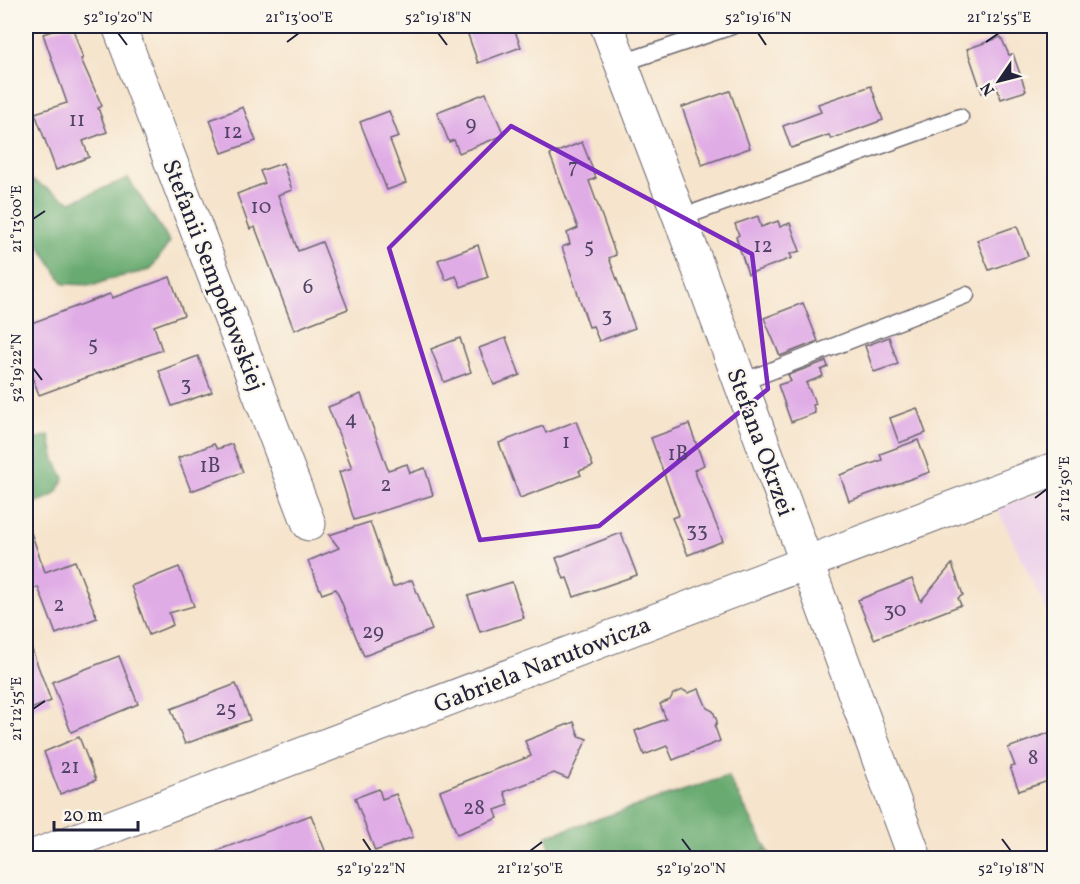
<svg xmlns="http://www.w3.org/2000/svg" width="1080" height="884" font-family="Vollkorn,serif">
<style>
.built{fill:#ecd1ea}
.forest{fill:#67aa6f;stroke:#465;stroke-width:1.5}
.building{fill:#e0ace6}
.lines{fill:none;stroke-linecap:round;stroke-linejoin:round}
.lane-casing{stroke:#6c666e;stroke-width:19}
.street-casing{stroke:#6c666e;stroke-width:35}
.lane{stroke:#fff;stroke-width:16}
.street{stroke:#fff;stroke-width:33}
.marked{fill:none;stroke:#7b2cbf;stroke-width:4.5;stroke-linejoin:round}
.ticks{fill:none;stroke:#22223b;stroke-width:2}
.labels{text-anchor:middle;stroke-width:4.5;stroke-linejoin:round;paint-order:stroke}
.number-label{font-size:21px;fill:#524466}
.street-label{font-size:24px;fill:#22223b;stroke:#fbf7ec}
.neatline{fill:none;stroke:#22223b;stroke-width:2}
.ticks-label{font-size:15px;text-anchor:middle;fill:#22223b}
</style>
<rect width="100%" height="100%" fill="#fbf7ec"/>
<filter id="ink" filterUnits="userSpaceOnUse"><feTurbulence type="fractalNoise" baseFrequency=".0167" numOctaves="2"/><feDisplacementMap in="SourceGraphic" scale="12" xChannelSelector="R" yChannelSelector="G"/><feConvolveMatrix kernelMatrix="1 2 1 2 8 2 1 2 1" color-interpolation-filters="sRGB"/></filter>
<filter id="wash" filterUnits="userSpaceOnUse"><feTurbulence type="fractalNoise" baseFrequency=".008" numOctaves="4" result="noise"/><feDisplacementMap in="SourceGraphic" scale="24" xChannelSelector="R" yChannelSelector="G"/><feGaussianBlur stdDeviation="1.35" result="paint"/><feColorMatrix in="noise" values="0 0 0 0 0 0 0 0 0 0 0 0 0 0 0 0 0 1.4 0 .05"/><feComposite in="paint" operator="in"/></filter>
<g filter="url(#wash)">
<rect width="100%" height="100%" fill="#f6e4cc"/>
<path class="built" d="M1054 488V626L997 508Z"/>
<g class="forest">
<path d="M128 178 170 242 150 270 110 279 95 285 64 284 26 225V179H30L71 202Z"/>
<path d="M26 420 33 440 49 435 55 460 64 478C58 498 44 500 26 505Z"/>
<path d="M728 776 769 853 765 851 753 858H554L546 836Z"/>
</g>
<g id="blocks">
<g class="building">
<path d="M67 26H72L83 58 81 59 102 106 98 108 107 132 83 141 89 157 56 170 35 113 67 103 43 34Z"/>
<path d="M465 26H513L521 47 478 63Z"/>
<path d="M1001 37 1009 55 1013 54 1026 91 1001 99 997 87 982 93 967 49Z"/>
<path d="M871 86 883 120 831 139 829 135 791 148 783 126 821 112 818 104Z"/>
<path d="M730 91 750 148 702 165 682 107Z"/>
<path d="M486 93 504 135 459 153 454 140 449 142 437 112Z"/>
<path d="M243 107 256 141 222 153 210 120Z"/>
<path d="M389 111 399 137 390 140 406 183 387 190 360 122Z"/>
<path d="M582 142 596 178 589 181 616 255 609 258 635 328 599 341 593 326 589 327 562 247 570 244 567 233 578 228 550 155Z"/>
<path d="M283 163 292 190 278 195 298 251 322 242 348 309 294 330 255 227 250 229 237 194 265 183 260 171Z"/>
<path d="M758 216 761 227 778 221 780 227 790 223 800 251 790 254 792 258 748 274 736 237 739 235 735 224Z"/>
<path d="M1017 226 1028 256 989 270 977 240Z"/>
<path d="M478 245 488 277 461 287 456 276 446 280 438 260Z"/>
<path d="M170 277 184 315 154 326 162 350 39 395 26 360V325L110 294 112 298Z"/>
<path d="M803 303 818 341 780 356 764 318Z"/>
<path d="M889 337 898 364 874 372 865 346Z"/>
<path d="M460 338 471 372 444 382 431 349Z"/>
<path d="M506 338 520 375 494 385 479 348Z"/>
<path d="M198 356 212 392 172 406 159 371Z"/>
<path d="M826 361 828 367 821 370 823 376 806 383 816 404 813 405 815 413 791 422 778 385 791 381 788 375Z"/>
<path d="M361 394 388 470 407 464 410 473 425 468 433 495 354 520 339 472 352 468 328 407Z"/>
<path d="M917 408 926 433 899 443 890 418Z"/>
<path d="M576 421 593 466 579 471 581 475 520 498 499 443 543 426 546 433Z"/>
<path d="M689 424 704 465 694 470 723 541 688 555 672 518 679 515 651 438Z"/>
<path d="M918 440 930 472 849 501 840 475 882 460 880 454Z"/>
<path d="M214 444 217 449 232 444 243 472 191 491 178 458Z"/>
<path d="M370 522 393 587 412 580 432 630 364 656 336 589 322 594 308 561 339 548 329 535Z"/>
<path d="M28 524 45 572 75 561 97 618 56 634 38 587 26 592V525Z"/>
<path d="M621 533 637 575 574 597 567 578 564 579 556 558Z"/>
<path d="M952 564 963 595 958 598 961 605 874 639 858 600 912 579 921 601Z"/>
<path d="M179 567 194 606 169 613 173 625 149 635 131 586Z"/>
<path d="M512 582 524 618 480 632 468 596Z"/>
<path d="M26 639H28L51 701 26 711Z"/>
<path d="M119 656 138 704 71 732 52 682Z"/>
<path d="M236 684 250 720 185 744 171 709Z"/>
<path d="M699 689 707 708 713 711 717 721 715 727 720 741 673 760 667 746 644 755 635 731 666 719 660 704 670 700 673 694 683 690 688 693Z"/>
<path d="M574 722 579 736 587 739 568 779 554 773 504 792 509 805 495 810 498 818 457 834 440 791 531 756 525 741Z"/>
<path d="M1054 731V779L1019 791 1010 767 1015 766 1008 748Z"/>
<path d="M79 737 96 780 60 794 44 752Z"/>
<path d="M379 789 382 799 396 794 413 837 375 851 355 798Z"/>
<path d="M311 815 328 858H204L203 856Z"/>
</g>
</g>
</g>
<g filter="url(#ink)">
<use href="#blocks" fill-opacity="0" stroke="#6c666e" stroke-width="1.5"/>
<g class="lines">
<g class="lane-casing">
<g id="lane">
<path d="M622 63 732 26"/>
<path d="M680 218 960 117"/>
<path d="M740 383 966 295"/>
</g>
</g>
<g class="street-casing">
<g id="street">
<path d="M119 26 309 524"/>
<path d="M607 26 680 218 915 858"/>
<path d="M29 858 1054 469"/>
</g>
</g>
<use href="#lane" class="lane"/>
<use href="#street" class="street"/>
</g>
</g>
<path class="marked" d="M511 126 752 254 768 389 599 526 480 540 389 248Z"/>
<path class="ticks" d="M118 33 127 45M438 33 447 45M758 33 766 45M287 42 299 33M986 42 999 33M33 219 45 211M33 368 42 380M1035 498 1047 489M33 709 45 701M363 839 371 851M682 839 691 851M1002 839 1011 851M530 851 542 842"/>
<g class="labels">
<g class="number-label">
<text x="77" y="126">11</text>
<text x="471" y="130">9</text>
<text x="233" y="138">12</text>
<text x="573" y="173">7</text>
<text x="261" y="213">10</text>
<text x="589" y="252">5</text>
<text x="763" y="252">12</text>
<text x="308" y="293">6</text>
<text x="607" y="321">3</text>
<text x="93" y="350">5</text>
<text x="186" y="390">3</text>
<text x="351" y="425">4</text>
<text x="566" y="448">1</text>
<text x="678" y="460">1B</text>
<text x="210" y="472">1B</text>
<text x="386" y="491">2</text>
<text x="697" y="536">33</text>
<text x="59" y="611">2</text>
<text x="895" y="616">30</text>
<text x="373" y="638">29</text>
<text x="226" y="715">25</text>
<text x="1033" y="764">8</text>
<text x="70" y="773">21</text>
<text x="474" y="814">28</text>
</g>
<g class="street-label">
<text transform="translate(214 275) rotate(69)" y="8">Stefanii Sempołowskiej</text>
<text transform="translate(761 442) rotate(70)" y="8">Stefana Okrzei</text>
<text transform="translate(542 664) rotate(-21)" y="8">Gabriela Narutowicza</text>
</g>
</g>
<rect width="1080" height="884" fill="none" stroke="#fbf7ec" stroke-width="66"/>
<g transform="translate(999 81) rotate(235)" stroke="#fbf7ec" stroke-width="4.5" paint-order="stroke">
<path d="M0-4.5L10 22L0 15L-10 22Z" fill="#22223b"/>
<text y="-9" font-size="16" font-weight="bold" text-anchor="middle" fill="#22223b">N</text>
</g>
<path d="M54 821v9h84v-9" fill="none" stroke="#22223b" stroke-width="3"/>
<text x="63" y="821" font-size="18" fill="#22223b" stroke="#fbf7ec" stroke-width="4.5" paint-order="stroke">20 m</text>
<rect x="33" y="33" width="1014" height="818" class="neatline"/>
<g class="ticks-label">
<text x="118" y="22">52°19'20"N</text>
<text x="299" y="22">21°13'00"E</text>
<text x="438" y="22">52°19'18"N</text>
<text x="758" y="22">52°19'16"N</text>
<text x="999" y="22">21°12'55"E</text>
<text transform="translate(16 219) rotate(-90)" y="5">21°13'00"E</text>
<text transform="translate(16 368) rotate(-90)" y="5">52°19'22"N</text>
<text transform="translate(1064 489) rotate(-90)" y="5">21°12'50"E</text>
<text transform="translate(16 709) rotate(-90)" y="5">21°12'55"E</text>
<text x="371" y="873">52°19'22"N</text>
<text x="530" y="873">21°12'50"E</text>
<text x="691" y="873">52°19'20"N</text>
<text x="1011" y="873">52°19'18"N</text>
</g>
</svg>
